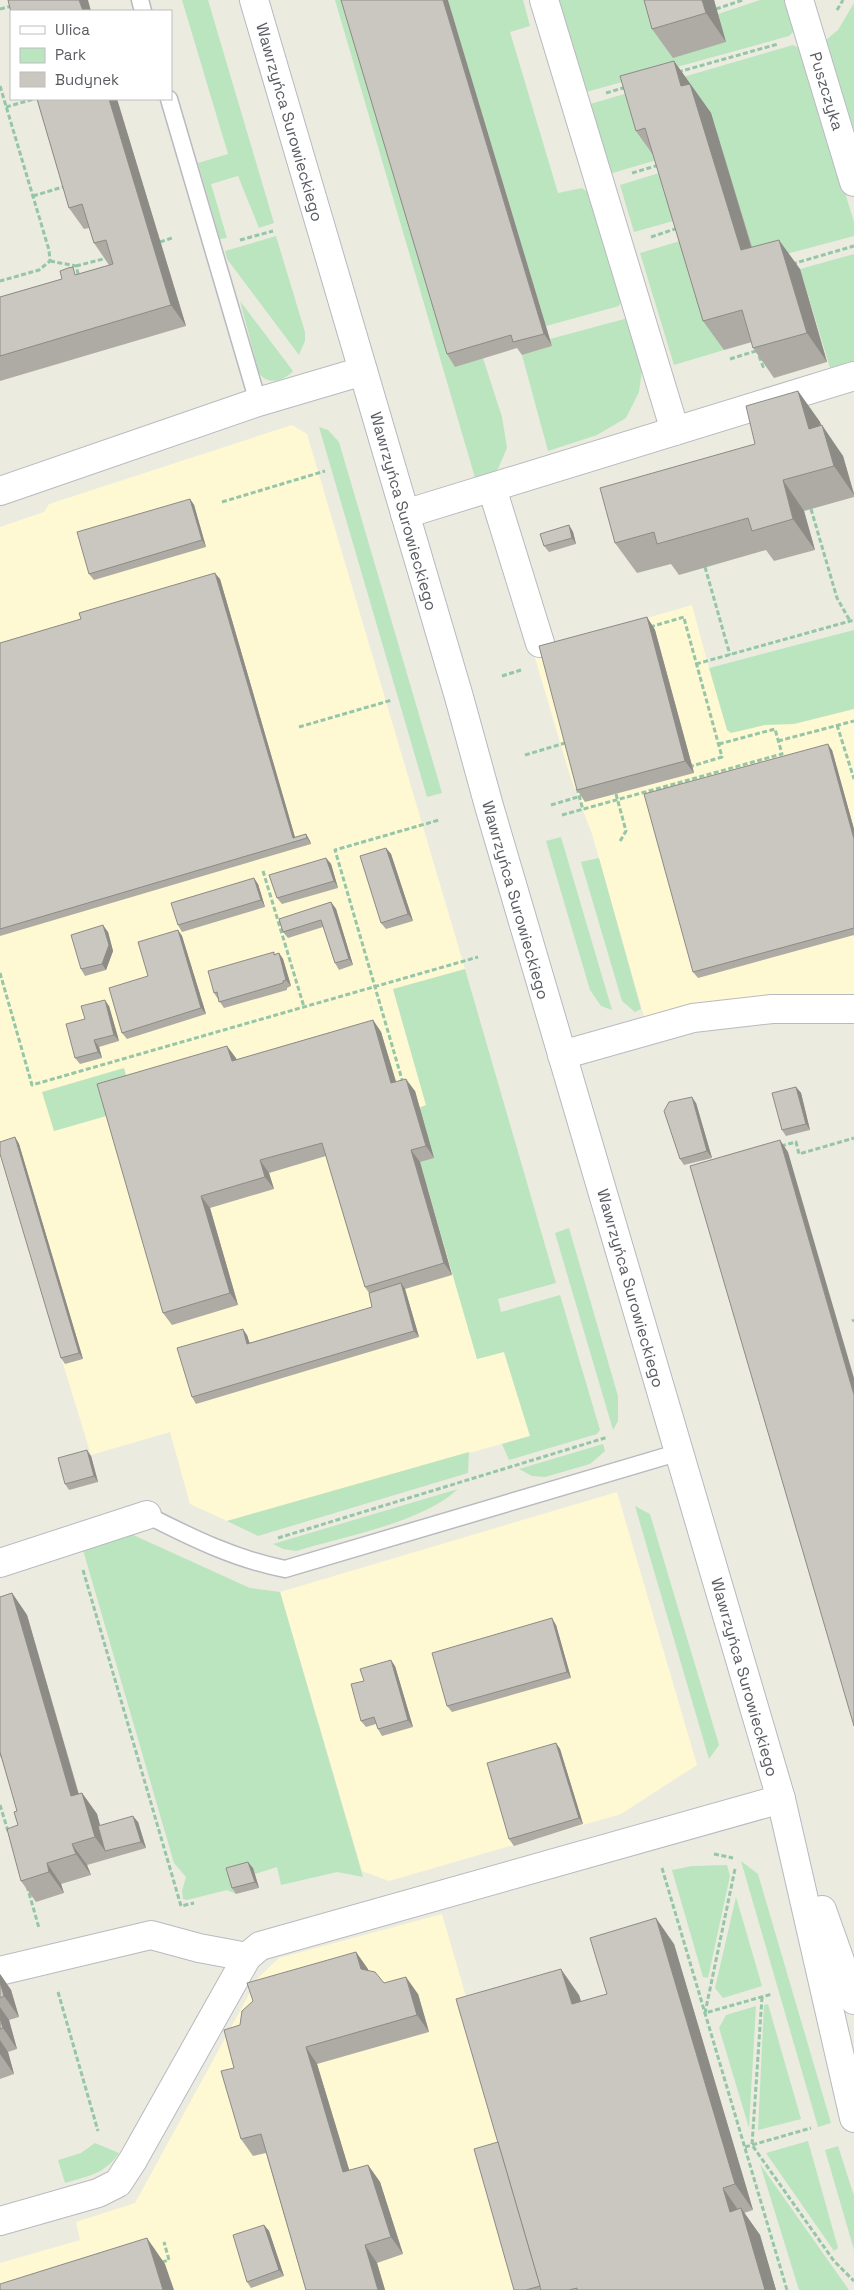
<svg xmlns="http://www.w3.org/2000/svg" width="854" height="2290" font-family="'Space Grotesk',sans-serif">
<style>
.commercial{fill:#fef8d3}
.green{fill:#bbe5bf}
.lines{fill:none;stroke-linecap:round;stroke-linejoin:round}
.lane-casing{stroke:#b8babf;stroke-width:19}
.street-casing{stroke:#b8babf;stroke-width:30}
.secondary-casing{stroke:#b6b9bf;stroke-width:30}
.path{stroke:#94c6a7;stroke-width:3;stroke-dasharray:5 2.5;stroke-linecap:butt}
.lane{stroke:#fff;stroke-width:16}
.street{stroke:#fff;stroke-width:28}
.secondary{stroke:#fff;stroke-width:28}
.wall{fill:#adaba4}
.shaded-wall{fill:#8d8b86}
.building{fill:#c9c7bf;stroke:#8d8b86}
.labels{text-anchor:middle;stroke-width:5;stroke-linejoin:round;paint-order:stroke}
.street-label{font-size:16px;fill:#595c61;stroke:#fff}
</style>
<rect width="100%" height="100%" fill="#ecebe0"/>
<g class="commercial">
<path d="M292 425 307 434 465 969 393 990 426 1105 419 1108 434 1158 420 1162 477 1359 504 1352 530 1436 227 1521 190 1504 170 1432 91 1455 0 1158V527L44 512 49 504Z"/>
<path d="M692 605 709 668 854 631V1002L647 1027 592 834 570 776 533 651Z"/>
<path d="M617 1492 697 1765 621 1814 389 1881 362 1871 280 1592Z"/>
<path d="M442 1914 551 2290H0V2263L80 2240 76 2222 135 2203 258 1978 279 1958Z"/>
</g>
<g class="green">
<path d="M182 0H208L274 223 259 228 238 176 211 184 227 238 220 239 198 163 228 154Z"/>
<path d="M335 0H346L455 366 483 358 502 417 507 448 496 473 476 481Z"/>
<path d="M448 0H523L530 26 510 32 558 193 582 188 589 193 623 298 619 306 546 326Z"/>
<path d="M559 0H655L726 42 718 14 760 0H786L796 29 789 36 586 92Z"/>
<path d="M854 3V136L826 40 838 30Z"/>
<path d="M793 45 801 49 854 222V236L756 262 710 113 657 160 609 174 590 104Z"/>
<path d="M669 170 684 218 634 232 620 185Z"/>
<path d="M276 236 305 332V341L299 355 227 259 225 251Z"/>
<path d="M690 238 724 350 674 365 640 253Z"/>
<path d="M854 254V364L831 371 800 269Z"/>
<path d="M240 301 293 371C284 381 268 386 259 373Z"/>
<path d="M628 318 642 370 639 392 626 418 597 435 548 451 522 355 552 346 550 339Z"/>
<path d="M319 427 328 430 339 442 442 793 427 797Z"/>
<path d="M854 630V709L794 724 765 725 731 733 727 730 709 668Z"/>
<path d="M561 837 612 1010 601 1006 590 990 546 841Z"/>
<path d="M599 858 641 1009 635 1012 622 1001 581 862Z"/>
<path d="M465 969 556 1283 498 1299 501 1312 560 1295 600 1430 597 1434 509 1460 502 1444 530 1436 504 1352 477 1359 420 1162 419 1108 426 1105 393 989Z"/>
<path d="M124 1068 130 1089 110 1115 54 1131 42 1092Z"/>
<path d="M569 1228 618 1396V1421L613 1430 555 1233Z"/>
<path d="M603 1444 605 1451 590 1464 545 1477 532 1476 519 1469Z"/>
<path d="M469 1452 468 1473 258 1536 227 1521Z"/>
<path d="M458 1489C421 1523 345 1536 296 1551L283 1549 273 1544Z"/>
<path d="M635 1506 650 1514 719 1745 709 1759Z"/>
<path d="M131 1534 250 1588 280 1592 363 1877 337 1872 281 1885 277 1867 255 1874 253 1868 231 1875 236 1894 227 1890 187 1900 183 1899 182 1891 186 1877 174 1863 83 1550Z"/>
<path d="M741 1861 758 1874 831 2123 818 2127Z"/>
<path d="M727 1865 730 1876 708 1978 703 1977 672 1870 692 1866Z"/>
<path d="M736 1897 762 1986 723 1998 715 1988Z"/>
<path d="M768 2004 801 2119 758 2130 764 2005Z"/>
<path d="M756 2006 749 2128 719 2028 726 2015Z"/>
<path d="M808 2141 838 2248 834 2251 766 2153Z"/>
<path d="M95 2143 119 2153C105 2174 88 2176 65 2183L58 2160 81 2153Z"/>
<path d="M838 2146 854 2196V2250L825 2150Z"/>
<path d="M760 2164 849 2290H799Z"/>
</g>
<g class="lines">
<g class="lane-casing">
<g id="lane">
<path d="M140 0 143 11"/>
<path d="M169 99 258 402"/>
<path d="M147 1515C192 1538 235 1559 285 1569L680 1452"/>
</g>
</g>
<g class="street-casing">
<g id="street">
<path d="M544 0 675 431"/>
<path d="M799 0 854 182"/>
<path d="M492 488 540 643"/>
<path d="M0 491 258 402 363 371"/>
<path d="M405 514 854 376"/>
<path d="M562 1055 693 1018 772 1009H854"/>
<path d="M0 1563 147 1515"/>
<path d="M0 1971 151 1935 199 1948 247 1957"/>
<path d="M0 2221 98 2193 118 2183 133 2160 247 1957 260 1946 781 1799"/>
</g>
</g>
<g class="secondary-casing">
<g id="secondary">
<path d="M254 0 459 697 489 806 781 1799 854 2118"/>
<path d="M822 1910 854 2000"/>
</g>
</g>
<g class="path">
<path d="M0 9 12 6"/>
<path d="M716 9 743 0"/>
<path d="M837 10 843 0"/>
<path d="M678 72 778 44"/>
<path d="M0 86 49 250 50 261 39 270 0 281"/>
<path d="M606 93 626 87"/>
<path d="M6 107 34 99"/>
<path d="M632 173 659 165"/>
<path d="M33 196 66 186"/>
<path d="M651 237 678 228"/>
<path d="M240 240 273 231"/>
<path d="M160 242 172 238"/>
<path d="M50 261 76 266 79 277"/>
<path d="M792 264 854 246"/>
<path d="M76 266 107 258"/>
<path d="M759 356 764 369"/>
<path d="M730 359 759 350"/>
<path d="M222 502 325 471"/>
<path d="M811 509 837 598 850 621"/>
<path d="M705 567 730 655"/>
<path d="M650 627 684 617 685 622 722 757 692 766"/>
<path d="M696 664 854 620"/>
<path d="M502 676 521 670"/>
<path d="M837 725 854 779"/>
<path d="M299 727 392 700"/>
<path d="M778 741 854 721"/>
<path d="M525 755 565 743"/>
<path d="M577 788 583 810"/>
<path d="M616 794 626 831 619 843"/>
<path d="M551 805 581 796"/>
<path d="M562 815 782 754 775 729 719 744"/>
<path d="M263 871 304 1007"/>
<path d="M0 973 32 1085 478 957"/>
<path d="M403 1083 335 850 439 820"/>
<path d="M781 1146 796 1142 799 1154 854 1138"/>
<path d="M852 1321 854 1320"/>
<path d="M278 1538 608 1437"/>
<path d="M83 1570 181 1906 194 1903"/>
<path d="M0 1805 8 1831"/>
<path d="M714 1854 733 1858"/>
<path d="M662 1868 787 2290"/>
<path d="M735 1869 705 2013 772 1994"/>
<path d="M27 1886 39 1928"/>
<path d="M58 1992 98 2131"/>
<path d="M762 1997 752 2145 834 2261 854 2281"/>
<path d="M745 2147 811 2128"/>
<path d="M162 2262 169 2260 164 2242"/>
</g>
<use href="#lane" class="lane"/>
<use href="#street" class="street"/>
<use href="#secondary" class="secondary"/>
</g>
<g class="wall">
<path d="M341 0 552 346 522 355 517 348 455 367 447 354Z"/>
<path d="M644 0H714L726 42 673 58 652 29Z"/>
<path d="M674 61 711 113 752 247 800 269 827 362 774 378 753 348 752 342 724 350 703 321 653 155 636 131Z"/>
<path d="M37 99H117L186 326 0 381V297L109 265 94 243 89 228 84 229 69 208Z"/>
<path d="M798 391 820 422 821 426 843 456 854 493V497L804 511 815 550 774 561 766 550 679 575 671 564 637 573 615 543 755 444Z"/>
<path d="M190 499 194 505 206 547 94 580 89 574Z"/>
<path d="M569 525 573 532 576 544 549 552 544 546Z"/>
<path d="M220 579 295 837 306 834 310 841 311 844 0 936V643Z"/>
<path d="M647 617 655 630 694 773 585 802 577 790Z"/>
<path d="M832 750 854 829V935L698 978 693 972Z"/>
<path d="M386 848 391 854 413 921 386 929 381 923Z"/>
<path d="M326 858 331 864 338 888 282 904 277 898Z"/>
<path d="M258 884 265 907 182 932 178 925Z"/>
<path d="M331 902 336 909 353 965 339 970 335 963 323 927 288 938 283 932Z"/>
<path d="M178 930 182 936 206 1014 127 1039 122 1033 148 976Z"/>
<path d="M108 932 113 951 106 970 85 976 81 969Z"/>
<path d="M279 953 283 959 291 986 287 988V990L224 1008 214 993 275 954Z"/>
<path d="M109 1006 119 1041 99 1047 102 1058 80 1064 75 1058 85 1019Z"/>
<path d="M373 1020 381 1032 396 1082 415 1091 434 1158 420 1162 452 1275 405 1289 419 1337 196 1404 192 1397 247 1335 249 1343 372 1307 369 1293 365 1287 326 1156 269 1173 274 1189 210 1208 238 1305 172 1325 163 1313 236 1058V1060Z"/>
<path d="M796 1087 801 1093 810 1130 786 1136 782 1130Z"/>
<path d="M696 1103 712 1158 684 1165 680 1159Z"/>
<path d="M15 1137 19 1144 83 1359 65 1364 61 1358Z"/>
<path d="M91 1456 98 1482 69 1490 65 1484Z"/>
<path d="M12 1593 27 1615 79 1794 82 1793 97 1814 100 1826 138 1822 146 1848 87 1865 91 1875 61 1884 64 1893 36 1902 21 1881 17 1811 2 1759 0 1756V1597Z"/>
<path d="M556 1625 571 1678 452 1712 447 1706Z"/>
<path d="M395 1666 413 1727 382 1736 378 1729 376 1724 366 1727 361 1721 364 1681Z"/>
<path d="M556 1743 560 1749 583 1824 514 1846 509 1839Z"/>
<path d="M253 1868 259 1888 236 1894 232 1888Z"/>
<path d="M674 1944 753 2210 744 2213 760 2235 776 2290H514L498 2142 579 1995 581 2002 607 1994Z"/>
<path d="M356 1952 368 1971 384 1983 418 1994 429 2032 317 2064 349 2170 368 2165 380 2182 403 2254 377 2263 385 2290H306L266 2153 253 2156 241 2139 234 2068Z"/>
<path d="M0 1974 11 1990 19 2017 9 2020 17 2049 8 2052 14 2074 0 2079Z"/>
<path d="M264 2225 269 2231 284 2276 251 2288 247 2282Z"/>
</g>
<g class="shaded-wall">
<path d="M79 0H88L91 11H83Z"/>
<path d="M443 0H448L552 346 544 334Z"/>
<path d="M702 0H714L726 42 706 13Z"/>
<path d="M674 61 711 113 761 280 741 250 681 86Z"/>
<path d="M109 99H117L186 326 171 305Z"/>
<path d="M779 240 800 269 827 362 807 333Z"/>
<path d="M798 391 820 422 831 459 809 429Z"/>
<path d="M822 425 843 456 854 495 834 466Z"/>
<path d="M783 480 804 511 815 550 793 519Z"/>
<path d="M190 499 194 505 206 547 202 540Z"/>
<path d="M569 525 573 532 576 544 572 538Z"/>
<path d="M215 573 220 579 296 841 293 838Z"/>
<path d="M647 617 655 630 694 773 685 761Z"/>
<path d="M828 744 832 750 854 829V839Z"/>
<path d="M306 834 310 841 311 844 307 838Z"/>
<path d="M386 848 391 854 413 921 408 914Z"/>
<path d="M326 858 331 864 338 888 334 881Z"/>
<path d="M254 878 258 884 265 907 261 900Z"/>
<path d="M331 902 336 909 353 965 349 959Z"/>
<path d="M103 925 108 932 113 951 106 970 102 964Z"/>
<path d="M178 930 182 936 206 1014 201 1008Z"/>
<path d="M279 953 283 959 291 986 286 980Z"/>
<path d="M105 1000 109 1006 119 1041 114 1035Z"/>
<path d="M373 1020 381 1032 400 1095 391 1083Z"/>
<path d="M94 1040 99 1047 102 1058 98 1052Z"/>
<path d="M227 1046 236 1058 240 1073 232 1061Z"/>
<path d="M406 1079 415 1091 434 1158 426 1146Z"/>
<path d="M796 1087 801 1093 810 1130 806 1124Z"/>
<path d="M692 1097 696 1103 712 1158 707 1151Z"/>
<path d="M15 1137 19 1144 83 1359 79 1353Z"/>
<path d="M780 1140 788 1152 854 1378V1395Z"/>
<path d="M411 1150 420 1162 452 1275 444 1263Z"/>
<path d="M260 1160 269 1173 274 1189 265 1177Z"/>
<path d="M201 1196 210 1208 238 1305 230 1293Z"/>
<path d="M401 1283 405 1289 419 1337 414 1331Z"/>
<path d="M243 1329 247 1335 252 1350 247 1344Z"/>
<path d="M87 1450 91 1456 98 1482 94 1476Z"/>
<path d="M12 1593 27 1615 85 1817 71 1796Z"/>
<path d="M552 1618 556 1625 571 1678 567 1672Z"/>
<path d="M391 1660 395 1666 413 1727 408 1720Z"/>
<path d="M556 1743 560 1749 583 1824 579 1818Z"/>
<path d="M82 1793 97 1814 107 1851H105L95 1837Z"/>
<path d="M133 1816 138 1822 146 1848 141 1842Z"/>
<path d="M72 1844 87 1865 91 1875 76 1854Z"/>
<path d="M248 1862 253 1868 259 1888 255 1882Z"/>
<path d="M47 1863 61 1884 64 1893 49 1872Z"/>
<path d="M656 1918 674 1944 753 2210 735 2184Z"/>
<path d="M356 1952 368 1969 373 1986 361 1969Z"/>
<path d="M561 1969 579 1995 590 2030 572 2004Z"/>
<path d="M0 1974 11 1990 19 2017 4 1996 0 1982Z"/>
<path d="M406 1977 418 1994 429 2032 417 2015Z"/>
<path d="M0 2007 9 2020 17 2049 3 2028 0 2018Z"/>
<path d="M0 2040 8 2052 14 2074 0 2054Z"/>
<path d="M306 2047 317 2064 355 2189 343 2172Z"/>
<path d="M368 2165 380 2182 403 2254 391 2237Z"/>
<path d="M723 2188 741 2214 730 2212Z"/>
<path d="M741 2208 760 2235 776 2290H765Z"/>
<path d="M264 2225 269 2231 284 2276 279 2270Z"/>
<path d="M147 2238 165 2264 174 2290H163Z"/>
<path d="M365 2245 377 2263 385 2290H378Z"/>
</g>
<g class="building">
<path d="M8 0H79L83 11H11V12Z"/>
<path d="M341 0H443L544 334 513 342 511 335 447 354Z"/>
<path d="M644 0H702L706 13 652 29Z"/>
<path d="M674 61 681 86 690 84 741 250 779 240 807 333 753 348 742 310 703 321 645 128 636 131 620 76Z"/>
<path d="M37 99H109L171 305 0 356V297L62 279 60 271 68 268 73 267 75 275 113 264 106 240 94 243 82 204 69 208Z"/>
<path d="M798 391 809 429 822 425 834 466 783 480 793 519 752 531 748 518 657 544 654 532 615 543 600 488 755 444 746 406Z"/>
<path d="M190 499 202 540 89 574 77 532Z"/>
<path d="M569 525 572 538 544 546 540 534Z"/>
<path d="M215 573 293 838 306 834 307 838 0 929V643L81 619 79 613Z"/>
<path d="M647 617 685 761 577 790 539 646Z"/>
<path d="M828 744 854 839V928L693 972 644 794Z"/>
<path d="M386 848 408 914 381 923 360 856Z"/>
<path d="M326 858 334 881 277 898 269 875Z"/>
<path d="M254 878 261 900 178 925 171 903Z"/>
<path d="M331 902 349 959 335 963 321 920 283 932 279 919Z"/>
<path d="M103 925 109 945 102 964 81 969 71 935Z"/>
<path d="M178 930 201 1008 122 1033 109 988 148 976 138 942Z"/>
<path d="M274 952V955L279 953 286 980 283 981V983L219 1002 217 992 214 993 208 971Z"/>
<path d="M105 1000 114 1035 94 1040 98 1052 75 1058 66 1024 85 1019 81 1006Z"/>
<path d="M373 1020 391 1083 406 1079 426 1146 411 1150 444 1263 365 1287 322 1143 260 1160 265 1177 201 1196 230 1293 163 1313 97 1084 227 1046 232 1061Z"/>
<path d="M796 1087 806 1124 782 1130 772 1093Z"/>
<path d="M692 1097 707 1151 680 1159 664 1111 669 1102Z"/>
<path d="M15 1137 79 1353 61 1358 0 1154V1142Z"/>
<path d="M780 1140 854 1395V1726L690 1166Z"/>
<path d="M401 1283 414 1331 192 1397 177 1348 243 1329 247 1344 372 1307 369 1293Z"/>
<path d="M87 1450 94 1476 65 1484 58 1458Z"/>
<path d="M12 1593 71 1796 82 1793 95 1837 72 1844 76 1854 47 1863 49 1872 21 1881 7 1829 18 1825 14 1812 17 1811 0 1752V1597Z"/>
<path d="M552 1618 567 1672 447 1706 432 1653Z"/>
<path d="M391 1660 408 1720 378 1729 374 1717 361 1721 351 1684 364 1681 360 1669Z"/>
<path d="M556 1743 579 1818 509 1839 487 1763Z"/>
<path d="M133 1816 141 1842 105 1851 98 1826Z"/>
<path d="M248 1862 255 1882 232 1888 226 1868Z"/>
<path d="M656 1918 735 2184 723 2188 730 2212 741 2208 765 2290H577V2288L569 2290H541L456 1999 561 1969 572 2004 607 1994 590 1938Z"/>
<path d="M356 1952 361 1969 375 1972 384 1983 406 1977 417 2015 306 2047 343 2172 368 2165 391 2237 365 2245 378 2290H306L261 2134 241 2139 221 2071 234 2068 224 2030 240 2025 242 2011 253 2001 247 1983Z"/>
<path d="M0 1982 4 1996 0 1998Z"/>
<path d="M0 2018 3 2028 0 2029Z"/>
<path d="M498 2142 540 2286 526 2290H514L474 2149Z"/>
<path d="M264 2225 279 2270 247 2282 233 2235Z"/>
<path d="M147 2238 163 2290H0V2284Z"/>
</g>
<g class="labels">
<g class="street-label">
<text transform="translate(827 91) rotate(73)" y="6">Puszczyka</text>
<text transform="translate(290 122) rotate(74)" y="6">Wawrzyńca Surowieckiego</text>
<text transform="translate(404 511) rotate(74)" y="6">Wawrzyńca Surowieckiego</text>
<text transform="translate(516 900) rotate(74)" y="6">Wawrzyńca Surowieckiego</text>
<text transform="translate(631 1288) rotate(74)" y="6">Wawrzyńca Surowieckiego</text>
<text transform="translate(745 1677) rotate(74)" y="6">Wawrzyńca Surowieckiego</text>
</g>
</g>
<rect x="10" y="10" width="162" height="90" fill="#ffffff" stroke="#bdbec0"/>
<rect x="20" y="26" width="25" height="8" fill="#ffffff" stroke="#bdbec0"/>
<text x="55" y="35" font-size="15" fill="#595c61">Ulica</text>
<rect x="20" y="48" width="25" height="15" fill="#bbe5bf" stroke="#bdbec0"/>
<text x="55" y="60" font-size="15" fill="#595c61">Park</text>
<rect x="20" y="72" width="25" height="15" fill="#c9c7bf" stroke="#bdbec0"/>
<text x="55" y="85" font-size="15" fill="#595c61">Budynek</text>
</svg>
